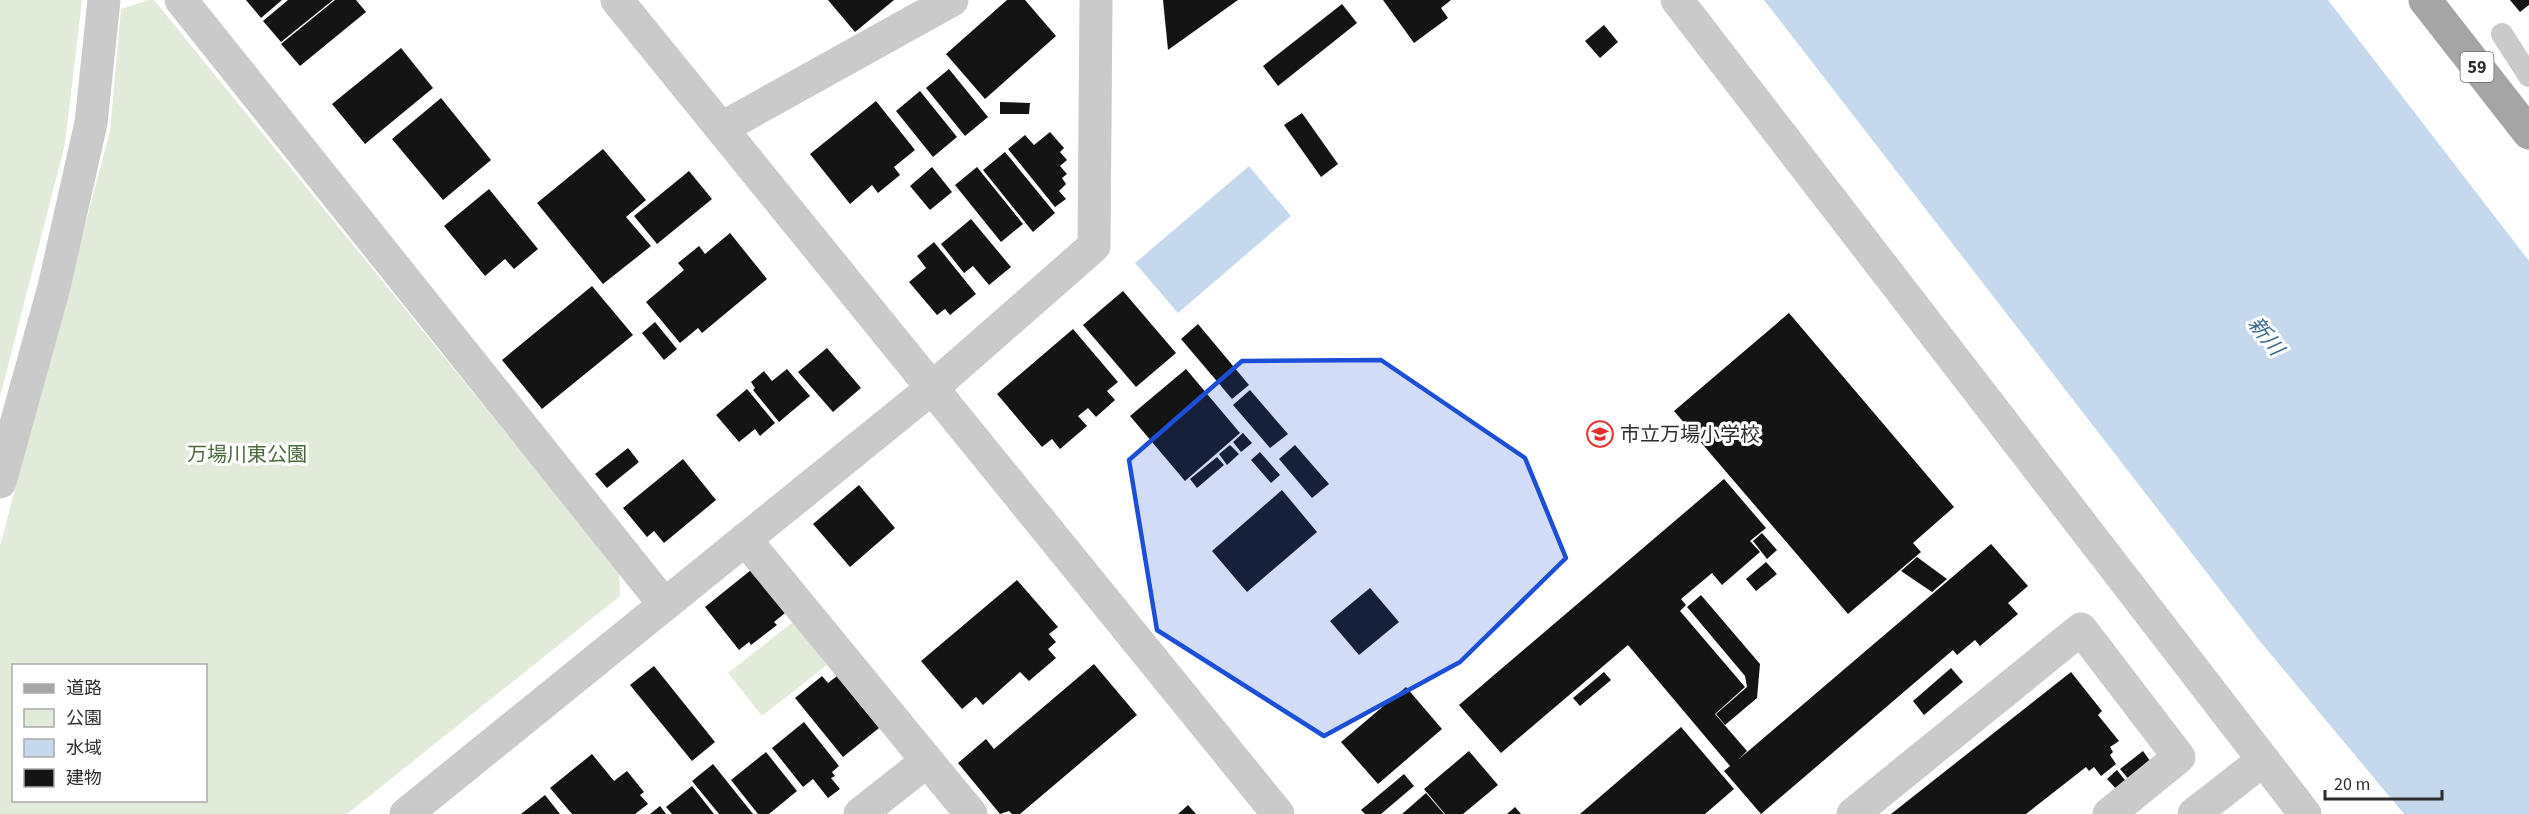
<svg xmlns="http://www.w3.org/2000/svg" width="2529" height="814" font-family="'Source Sans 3','Noto Sans JP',sans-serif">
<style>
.green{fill:#e2ebda;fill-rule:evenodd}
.water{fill:#c6d9ec}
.building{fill:#141414}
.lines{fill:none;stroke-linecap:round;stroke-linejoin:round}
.service{stroke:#cacaca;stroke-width:22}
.minor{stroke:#cacaca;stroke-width:33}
.tertiary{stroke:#cacaca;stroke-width:33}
.primary{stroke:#a5a5a5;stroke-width:33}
.marked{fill:#1d4ed8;fill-opacity:0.2;stroke:#1d4ed8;stroke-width:4.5;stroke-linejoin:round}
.labels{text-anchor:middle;stroke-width:6;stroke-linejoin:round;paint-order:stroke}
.shield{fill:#fff;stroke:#6c6c6c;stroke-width:1.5}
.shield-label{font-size:18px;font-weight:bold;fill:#2d2d2d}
.poi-label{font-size:20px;fill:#2d2d2d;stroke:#fff;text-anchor:start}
.park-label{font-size:20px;fill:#4c693a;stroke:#fff}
.water-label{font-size:21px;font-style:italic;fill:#3a6790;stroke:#fff}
</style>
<rect width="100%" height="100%" fill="#fff"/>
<g class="green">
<path d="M0 0H82L65 144 0 397Z"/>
<path d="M149 0H154L619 572 620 596 347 814H0V546L110 131 121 9ZM14 666H206V800H14Z"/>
<path d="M793 622 827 665 762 716 728 673Z"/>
</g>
<g class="water">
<path d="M1764 0H2328L2529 261V814H2404L2258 639Z"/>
<path d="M1249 166 1291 216 1178 313 1135 263Z"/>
</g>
<g class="building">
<path d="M246 0H282L261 18Z"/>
<path d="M288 0H333L281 42 263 21Z"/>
<path d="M335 0H356L366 12 300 66 281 44Z"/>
<path d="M828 0H894L855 32Z"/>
<path d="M1007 0H1025L1056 36 985 99 946 54Z"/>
<path d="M1163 0H1238L1168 50Z"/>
<path d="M1383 0H1451L1441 8 1448 18 1414 43Z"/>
<path d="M2510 0H2529V5L2520 12Z"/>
<path d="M1342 4 1357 23 1278 86 1263 66Z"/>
<path d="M1604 25 1618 42 1600 58 1585 41Z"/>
<path d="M401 48 433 88 365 144 332 104Z"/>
<path d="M949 69 988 117 965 136 926 88Z"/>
<path d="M920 91 957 137 933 157 896 111Z"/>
<path d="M441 98 491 160 443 200 392 139Z"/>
<path d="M876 101 915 150 894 167 900 175 878 193 872 185 850 204 810 154Z"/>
<path d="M1000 102 1030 103 1029 114H1000Z"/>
<path d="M1302 113 1338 164 1321 177 1284 125Z"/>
<path d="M1050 132 1064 148 1060 152 1067 160 1060 166 1067 174 1062 178 1066 184 1059 191 1066 199 1055 207 1008 149 1025 135 1034 145Z"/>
<path d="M603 149 646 200 626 217 651 246 603 284 537 203Z"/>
<path d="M1005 152 1055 213 1033 232 983 170Z"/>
<path d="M932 167 952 192 930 210 910 186Z"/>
<path d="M977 167 1023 224 1001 242 955 185Z"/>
<path d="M689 171 712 199 657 244 634 216Z"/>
<path d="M489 189 538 249 514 269 505 259 485 276 444 226Z"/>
<path d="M971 219 1011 267 989 285 973 266 964 273 941 244Z"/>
<path d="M730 233 767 279 702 333 698 328 680 343 646 302 684 270 678 263 699 246 705 254Z"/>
<path d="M934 242 976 294 950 315 945 309 937 315 909 282 926 268 917 256Z"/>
<path d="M592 286 633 335 542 409 502 360Z"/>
<path d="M1123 291 1176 353 1136 387 1083 325Z"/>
<path d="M1789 313 1954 507 1913 543 1921 552 1848 614 1674 411Z"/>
<path d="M655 322 677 349 664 360 642 333Z"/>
<path d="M1198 324 1249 385 1232 399 1181 339Z"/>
<path d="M1073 329 1118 382 1107 391 1115 400 1096 417 1088 408 1078 416 1087 426 1060 449 1052 439 1042 447 997 394Z"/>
<path d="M827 348 861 388 833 412 798 372Z"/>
<path d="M787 369 810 396 779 422 753 390 755 388 751 382 764 371 772 381Z"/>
<path d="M1186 369 1240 433 1185 481 1130 416Z"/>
<path d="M747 389 775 423 760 436 755 429 739 442 716 415Z"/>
<path d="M1250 390 1288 434 1270 448 1233 405Z"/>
<path d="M1243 433 1252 443 1241 452 1233 442Z"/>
<path d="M1230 445 1239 454 1227 465 1219 454Z"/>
<path d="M1295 445 1329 484 1312 498 1279 459Z"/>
<path d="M628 448 639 462 607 488 595 474Z"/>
<path d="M1260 452 1280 475 1271 483 1251 460Z"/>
<path d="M1217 457 1224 465 1197 488 1190 479Z"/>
<path d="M683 459 716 500 664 543 654 531 647 537 623 508Z"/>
<path d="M1724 479 1766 528 1750 541 1760 552 1722 585 1712 573 1681 599 1686 605 1680 611 1745 687 1715 714 1747 751 1739 759 1991 544 2028 586 2008 603 2018 614 1980 646 1975 640 1957 655 1953 650 1761 814 1724 771 1730 766 1628 645 1501 753 1459 705Z"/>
<path d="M859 485 895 528 850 567 813 524Z"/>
<path d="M1282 490 1317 532 1247 592 1212 551Z"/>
<path d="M1762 533 1777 550 1767 559 1753 541Z"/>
<path d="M1917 557 1947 579 1932 592 1901 571Z"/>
<path d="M1766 562 1777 574 1756 591 1746 579Z"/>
<path d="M751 570 785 613 774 622 777 625 751 645 749 642 739 650 705 607Z"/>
<path d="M1017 580 1058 627 1049 634 1056 642 1048 649 1056 658 1029 681 1020 672 983 705 976 697 962 709 921 661Z"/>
<path d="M1370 588 1399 622 1359 655 1330 621Z"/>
<path d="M1701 595 1760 664 1757 698 1725 725 1716 714 1747 687 1745 676 1687 607Z"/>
<path d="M1094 664 1137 715 1020 814H1012L1009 811 1000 814 958 763 986 739 994 749Z"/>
<path d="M654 666 715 742 692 761 630 685Z"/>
<path d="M1951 668 1963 682 1924 715 1913 701Z"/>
<path d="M1604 672 1611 680 1580 706 1573 698Z"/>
<path d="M2071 672 2102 711 2098 715 2119 741 2110 747 2113 752 2110 755 2116 764 2101 776 2094 767 2089 771 2086 767 2026 814H1891Z"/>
<path d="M822 676 828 683 837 676 879 728 843 757 795 698Z"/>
<path d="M1406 687 1442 729 1378 784 1341 742Z"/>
<path d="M804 722 839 766 832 772 835 776 831 778 840 789 828 798 813 779 803 787 772 748Z"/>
<path d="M1681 727 1734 789 1705 814H1580Z"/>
<path d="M1469 751 1498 785 1463 814H1445L1424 789Z"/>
<path d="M2143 751 2153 765 2131 782 2120 769Z"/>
<path d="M766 752 797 791 769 814H758L731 780Z"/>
<path d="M592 754 614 781 627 771 644 792 640 795 648 804 635 814H572L550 788Z"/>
<path d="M713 764 753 814H719L692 781Z"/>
<path d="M2117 770 2128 784 2119 792 2107 779Z"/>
<path d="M1404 774 1414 786 1381 814H1365L1361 810Z"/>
<path d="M692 786 714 814H672L666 807Z"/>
<path d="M1426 793 1444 814H1402Z"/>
<path d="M545 795 560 814H521Z"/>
<path d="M1188 805 1196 814H1178Z"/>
<path d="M660 806 666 814H650Z"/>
<path d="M1515 807 1521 814H1507Z"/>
</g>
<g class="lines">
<path class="service" d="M2502 34 2529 76"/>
<g class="minor">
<path d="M181 0 664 604"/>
<path d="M1677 0 2305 814"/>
<path d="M722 128 952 0"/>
<path d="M0 482 54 287 91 123 104 0"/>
<path d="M745 539 971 814"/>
<path d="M406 814 931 389 1094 246 1096 0"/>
<path d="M860 814 927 761"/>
<path d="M1853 814 2081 629 2179 757 2109 814"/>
<path d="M2194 814 2262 761"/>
</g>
<path class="tertiary" d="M617 0 1278 814"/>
<path class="primary" d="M2425 0 2529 133"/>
</g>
<path class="marked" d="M1381 360 1525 458 1566 558 1460 662 1324 736 1157 630 1129 460 1242 361Z"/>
<defs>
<g id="school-ring" transform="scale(1.35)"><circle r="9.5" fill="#fff" stroke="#e82f2b" stroke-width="1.5"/><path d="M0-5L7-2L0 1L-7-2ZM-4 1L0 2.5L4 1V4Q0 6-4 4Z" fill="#e82f2b"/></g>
</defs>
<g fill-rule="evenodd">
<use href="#school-ring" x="1600" y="434"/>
</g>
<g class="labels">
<rect class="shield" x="2460.5" y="52" width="33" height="30" rx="4.5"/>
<g class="shield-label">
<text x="2477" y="73">59</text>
</g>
<g class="poi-label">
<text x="1620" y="441">市立万場小学校</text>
</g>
<g class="park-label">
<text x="247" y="461">万場川東公園</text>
</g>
<g class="water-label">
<text transform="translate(2266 336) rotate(52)" y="7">新川</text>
</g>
</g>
<rect x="12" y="664" width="195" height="138" fill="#ffffff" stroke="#ababab" stroke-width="1.5"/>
<rect x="24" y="684" width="30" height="9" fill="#a5a5a5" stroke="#ababab" stroke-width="1.5"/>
<text x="66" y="694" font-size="18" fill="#2d2d2d">道路</text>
<rect x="24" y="709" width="30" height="18" fill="#e2ebda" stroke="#ababab" stroke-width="1.5"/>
<text x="66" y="724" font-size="18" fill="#2d2d2d">公園</text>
<rect x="24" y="739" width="30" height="18" fill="#c6d9ec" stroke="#ababab" stroke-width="1.5"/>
<text x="66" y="754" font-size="18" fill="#2d2d2d">水域</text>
<rect x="24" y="769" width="30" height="18" fill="#141414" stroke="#ababab" stroke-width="1.5"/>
<text x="66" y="784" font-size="18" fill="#2d2d2d">建物</text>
<path d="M2325 790v9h117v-9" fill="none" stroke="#2d2d2d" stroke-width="3"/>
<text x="2334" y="790" font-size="18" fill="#2d2d2d" stroke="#ffffff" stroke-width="4.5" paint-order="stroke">20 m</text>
</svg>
